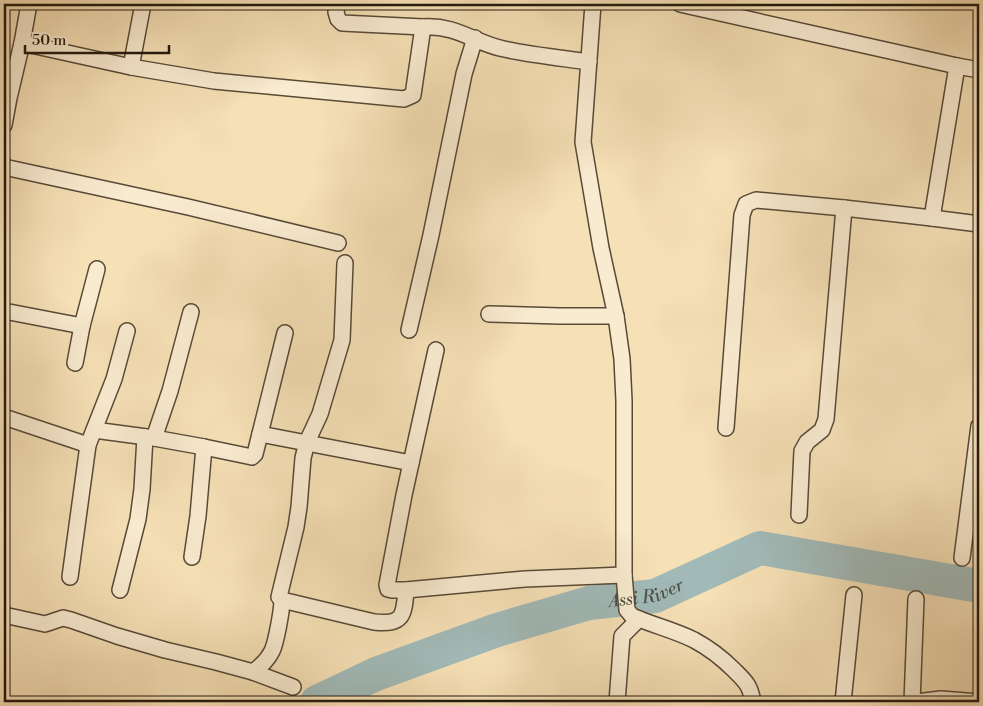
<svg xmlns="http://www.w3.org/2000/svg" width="983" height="706" font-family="'Libre Bodoni',serif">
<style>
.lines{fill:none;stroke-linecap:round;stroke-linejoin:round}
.river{stroke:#a1bab8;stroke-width:34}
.street-casing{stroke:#574b38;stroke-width:18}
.street{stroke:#f9ebd0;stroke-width:15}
.labels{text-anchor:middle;stroke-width:4;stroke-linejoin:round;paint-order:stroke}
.water-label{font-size:18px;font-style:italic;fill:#4e514a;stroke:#f9ebd0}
</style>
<rect width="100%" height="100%" fill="#f6e0b6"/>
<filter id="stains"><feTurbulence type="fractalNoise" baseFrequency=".004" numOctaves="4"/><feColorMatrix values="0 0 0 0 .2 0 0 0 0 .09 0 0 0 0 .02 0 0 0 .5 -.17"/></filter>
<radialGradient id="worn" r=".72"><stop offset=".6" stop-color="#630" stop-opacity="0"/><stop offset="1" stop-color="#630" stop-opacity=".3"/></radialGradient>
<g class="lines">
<path class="river" id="s1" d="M317 702 376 674 497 630 589 603 655 596 760 548 979 586"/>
<g class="street-casing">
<g id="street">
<path d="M337 4 336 12 338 19 342 23 423 27"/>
<path d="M593 4 583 142 601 248 616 316 622 359 624 401V575L627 610 632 616C652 625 674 630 694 640 709 648 722 658 734 670 746 682 750 685 753 702"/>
<path d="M680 4 957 66 979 70"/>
<path d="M22 43 131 67 214 81 404 99 413 95 423 27C458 25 474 43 504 49 532 55 561 58 589 62"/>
<path d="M957 66 932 218 979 224"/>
<path d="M131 67 143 4"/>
<path d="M4 125 9 98 22 43 29 4"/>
<path d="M4 167 188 207 338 243"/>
<path d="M345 263 342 340 320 414 307 442 303 458 299 507 296 527 279 597 282 600 374 622C403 625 404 616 406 590"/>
<path d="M4 311 82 326"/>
<path d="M489 314 560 316H616"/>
<path d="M409 330 431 235 464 74 475 38"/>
<path d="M436 350 404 495 387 585 388 589 392 590H406L525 579 624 575"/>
<path d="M75 363 82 326 97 269"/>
<path d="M4 417 88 445 114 379 127 331"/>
<path d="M726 428 742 215 746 204 756 200 844 208 932 218"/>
<path d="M94 430 154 438 204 447 252 457 255 454 285 333"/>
<path d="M260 434 411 463"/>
<path d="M154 438 170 391 191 312"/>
<path d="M799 515 802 451 807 442 822 430 826 419 844 208"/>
<path d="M192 557 198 516 204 447"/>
<path d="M962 558 979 426"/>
<path d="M70 577 88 445"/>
<path d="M120 590 138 519 142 489 145 437"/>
<path d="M4 615 45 624 63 618 71 620 117 636 165 650 216 662 253 672 293 687"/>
<path d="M253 672C260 667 268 659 272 651 276 643 282 610 282 600"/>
<path d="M617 702 622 636 639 619"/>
<path d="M843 702 854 595"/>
<path d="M912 702 916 599"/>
<path d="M916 702 941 699 979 702"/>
</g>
</g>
<use href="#street" class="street"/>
</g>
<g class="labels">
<g class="water-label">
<text dy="6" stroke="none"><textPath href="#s1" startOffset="348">Assi River</textPath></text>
</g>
</g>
<rect width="983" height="706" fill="none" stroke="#f6e0b6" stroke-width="20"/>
<rect x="5" y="5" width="973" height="696" fill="none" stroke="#22190e" stroke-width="2.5"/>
<rect x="10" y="10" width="963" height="686" fill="none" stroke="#22190e"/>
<path d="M25 45v8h144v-8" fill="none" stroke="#22190e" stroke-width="2.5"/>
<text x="32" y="45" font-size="15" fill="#22190e" stroke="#f9ebd0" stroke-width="4" paint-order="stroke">50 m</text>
<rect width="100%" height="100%" filter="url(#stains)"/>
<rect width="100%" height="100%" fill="url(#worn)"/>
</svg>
